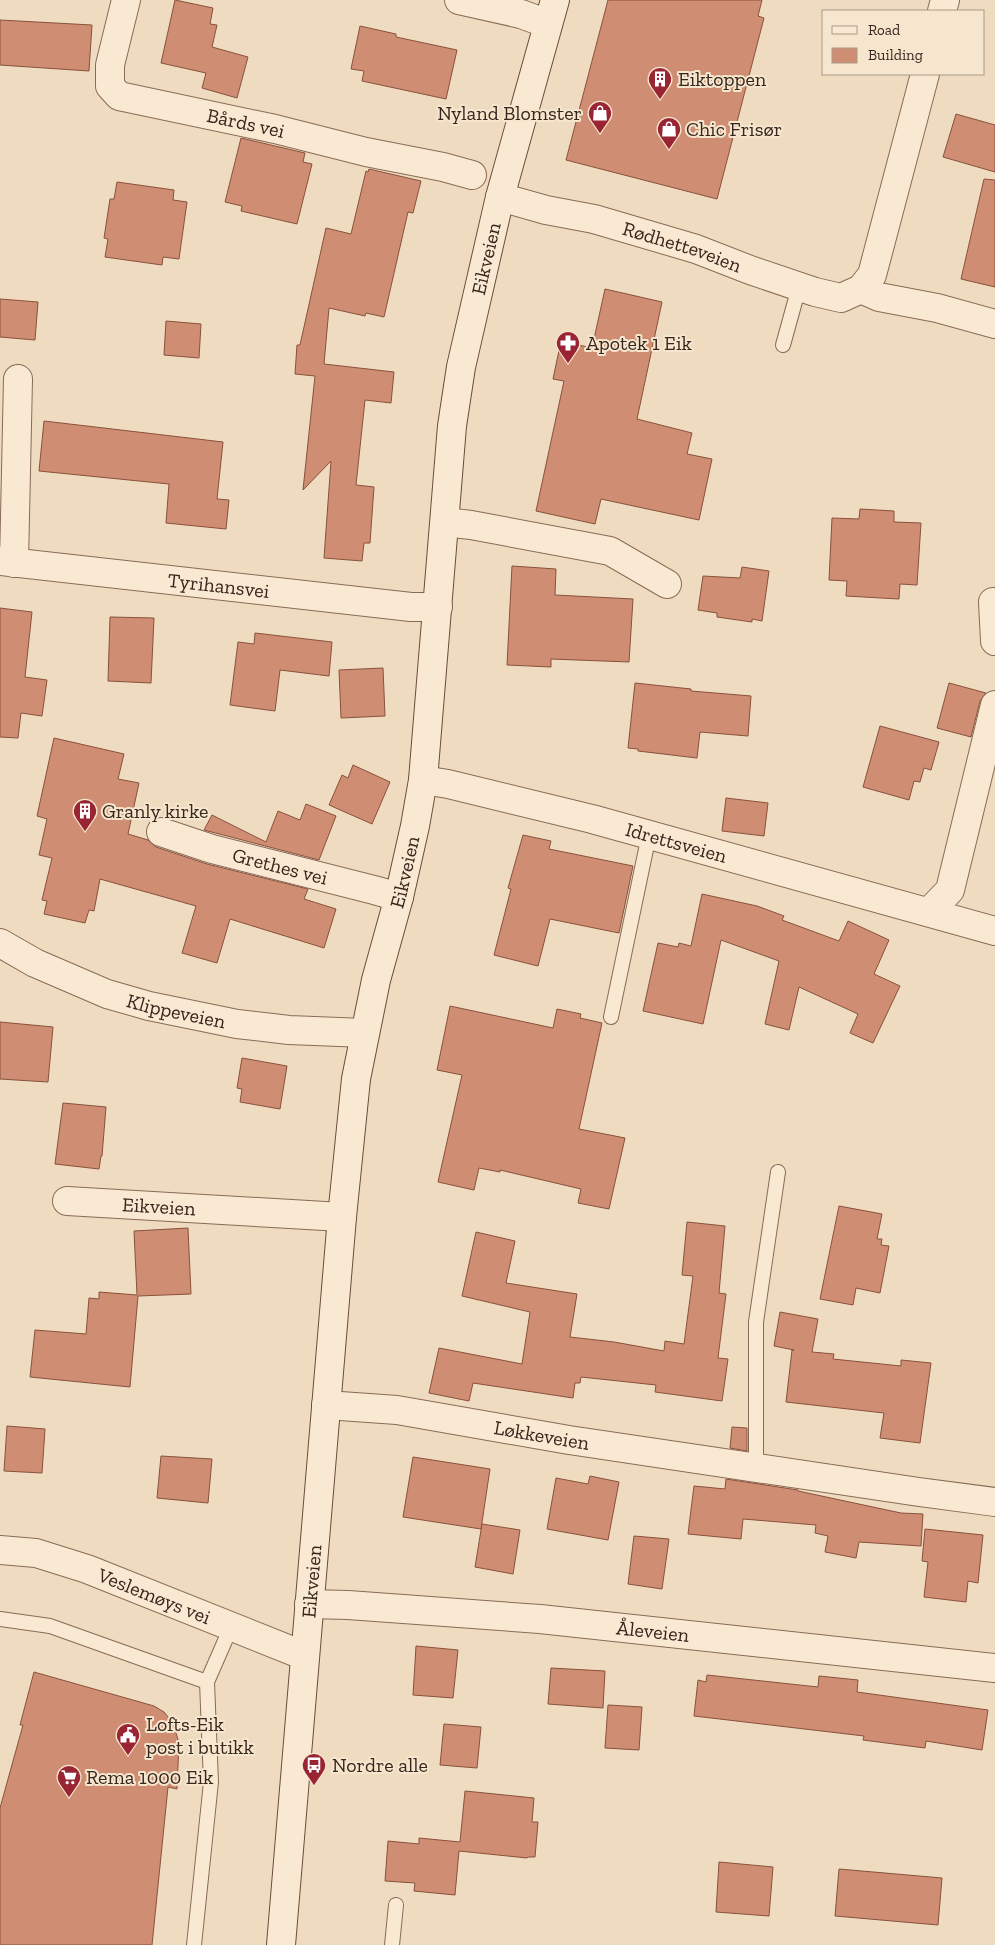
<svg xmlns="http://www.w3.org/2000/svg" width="995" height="1945" font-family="'Zilla Slab',serif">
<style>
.building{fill:#cf8e73;stroke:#88513c}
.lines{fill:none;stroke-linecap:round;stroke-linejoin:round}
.service-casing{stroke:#886b57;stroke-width:16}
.minor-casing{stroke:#886b57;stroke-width:30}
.secondary-casing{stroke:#6a4c3a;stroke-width:30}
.service{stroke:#fae9d2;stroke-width:14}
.minor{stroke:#fae9d2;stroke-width:28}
.secondary{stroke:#fae9d2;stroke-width:28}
.labels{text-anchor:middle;stroke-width:4;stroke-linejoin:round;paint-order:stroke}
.poi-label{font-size:20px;fill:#37261c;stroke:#f6e6ce;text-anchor:start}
.street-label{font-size:20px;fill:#37261c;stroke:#f6e6ce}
</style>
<rect width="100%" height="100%" fill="#efdbbf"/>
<g class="building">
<path d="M175 0 213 8 210 24 217 25 212 47 248 57 237 98 202 88 206 73 161 63Z"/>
<path d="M608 0H762L758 16 764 18 717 199 566 160Z"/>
<path d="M0 20 92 25 89 71 0 65Z"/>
<path d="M360 26 396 34V37L457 50 446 99 362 81 364 71 351 69Z"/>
<path d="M956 114 995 125V172L943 157Z"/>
<path d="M241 138 305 153 303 162 312 164 297 224 241 211 242 206 225 202Z"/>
<path d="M369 169 421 181 413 213 408 212 384 317 366 313 365 316 329 308 324 364 394 372 391 403 365 400 356 485 374 487 370 543H364L362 561 324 558 331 461 303 490 315 376 295 374 297 345H300L326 228 351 234 366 171 368 172Z"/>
<path d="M984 179 995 180V287L961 279Z"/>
<path d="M117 182 174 190 173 200 187 202 179 259 163 257 162 265 105 257 108 239 104 238 110 199H114Z"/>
<path d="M605 289 662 302 637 419 692 433 687 454 712 459 699 520 601 499 595 524 536 511 564 381 553 379 561 341 592 348Z"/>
<path d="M0 299 38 302 35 340 0 337Z"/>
<path d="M166 321 201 324 199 358 164 355Z"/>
<path d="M44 421 223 442 217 499 229 500 226 529 166 523 169 484 39 471Z"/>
<path d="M860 509 894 511V522L921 523 917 585 900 584 899 599 846 596 847 581 829 580 832 518 859 519Z"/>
<path d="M512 566 556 569 555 595 633 599 629 662 551 659V667L507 665Z"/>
<path d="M742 567 769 571 762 621 752 619V622L717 617V613L698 610 703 576 740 578Z"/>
<path d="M0 608 32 612 25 677 47 680 42 716 21 713 18 738 0 737Z"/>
<path d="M110 617 154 618 151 683 108 681Z"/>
<path d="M255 633 332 642 329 676 280 670 275 711 230 705 238 642 254 644Z"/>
<path d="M383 668 385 716 341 718 339 670Z"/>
<path d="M635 683 691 689V691L751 696 748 736 700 732 697 758 638 751V749L628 748Z"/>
<path d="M949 683 986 693 980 701 971 737 937 728Z"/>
<path d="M880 726 939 742 931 770 924 768 920 782 914 781 909 800 863 787Z"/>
<path d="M54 738 124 754 118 779 139 783 128 834 148 840 156 847 207 864 308 889 304 899 336 909 324 948 230 919 217 963 182 953 196 906 100 879 94 911 89 910 85 923 44 914 47 901 42 900 52 858 39 855 47 819 37 816Z"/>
<path d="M353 765 390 782 372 824 329 805 342 775 348 778Z"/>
<path d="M726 798 768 803 764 836 722 831Z"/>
<path d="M306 804 336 816 319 860 204 830 212 815 266 842 278 811 300 820Z"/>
<path d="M523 835 551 841 549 849 633 866 619 933 550 919 538 966 494 955 511 889 508 888Z"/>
<path d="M702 894 757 906 784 916 782 920 839 941 848 921 889 940 874 974 900 986 873 1043 850 1033 858 1014 799 987 789 1030 765 1024 779 961 721 940 703 1024 643 1011 658 943 678 947 679 943 691 946Z"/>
<path d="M450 1006 553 1028 557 1009 581 1014 580 1018 602 1023 579 1129 625 1138 609 1209 578 1203 581 1189 500 1170V1172L479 1168 474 1190 438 1182 462 1075 437 1070Z"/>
<path d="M0 1022 53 1027 48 1082 0 1079Z"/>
<path d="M242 1058 287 1066 280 1109 240 1102 242 1089 237 1088Z"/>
<path d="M63 1103 106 1107 102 1156H101L99 1169 55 1164Z"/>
<path d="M839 1206 882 1214 877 1239H882L881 1245 889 1246 880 1293 856 1288 853 1305 820 1299Z"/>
<path d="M687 1222 725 1226 719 1293 726 1294 718 1358 728 1359 722 1401 655 1392 656 1385 581 1377 580 1383H575L573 1398 473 1383 469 1401 429 1393 439 1348 522 1364 530 1312 462 1296 476 1232 515 1241 506 1283 577 1294 570 1337 614 1342 664 1351 665 1341 684 1344 693 1276 682 1275Z"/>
<path d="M188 1228 191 1294 138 1296 130 1387 30 1377 35 1330 86 1334 89 1298 99 1299V1292L137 1295 134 1231Z"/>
<path d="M780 1312 818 1319 812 1352 834 1354 833 1359 901 1366V1360L931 1363 920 1443 880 1438 884 1413 786 1402 792 1350H794L774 1346Z"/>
<path d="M7 1426 45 1429 42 1473 4 1471Z"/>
<path d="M732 1427 747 1428V1451L730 1448Z"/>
<path d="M161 1456 212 1459 208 1503 157 1498Z"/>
<path d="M413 1457 490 1469 481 1529 403 1517Z"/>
<path d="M590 1476 619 1482 608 1540 547 1529 556 1478 588 1484Z"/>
<path d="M726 1479 798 1490V1491L901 1513 923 1514 921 1546 859 1542 856 1558 825 1552 828 1536 815 1533 816 1525 743 1519 741 1539 688 1534 694 1486 725 1489Z"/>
<path d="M482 1524 520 1530 513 1574 475 1567Z"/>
<path d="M925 1529 983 1535 978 1583 968 1581 966 1602 924 1597 928 1562 922 1561Z"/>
<path d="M634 1536 669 1539 662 1589 628 1584Z"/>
<path d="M416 1646 458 1650 453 1698 413 1695Z"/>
<path d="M551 1668 605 1671 603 1708 548 1704Z"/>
<path d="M34 1672 154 1706 164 1712 173 1723 179 1743 177 1789 168 1787 152 1945H0V1808L23 1725H20Z"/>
<path d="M707 1675 818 1687 819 1676 858 1680 857 1692 988 1710 982 1750 926 1741 925 1748 863 1740 864 1736 694 1716 698 1680 706 1682Z"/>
<path d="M608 1705 642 1707 639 1750 605 1748Z"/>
<path d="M444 1724 481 1727 477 1768 440 1765Z"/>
<path d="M465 1791 534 1798 532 1822H538L535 1857H528L527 1858 459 1851 455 1895 414 1891 415 1883 385 1881 388 1841 419 1844V1838L460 1842Z"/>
<path d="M719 1862 773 1867 769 1916 716 1912Z"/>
<path d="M839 1869 942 1878 938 1925 835 1916Z"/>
</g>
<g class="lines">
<g class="service-casing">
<g id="service">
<path d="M783 345 799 287"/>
<path d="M611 1017 649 835"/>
<path d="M756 1468V1322L778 1172"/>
<path d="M0 1619 50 1626 207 1682"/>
<path d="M194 1945 211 1782 207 1682 231 1627"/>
<path d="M392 1945 396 1905"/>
</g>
</g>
<g class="minor-casing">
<g id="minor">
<path id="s1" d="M126 0 110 65V86L119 96 275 129 366 152 443 167 472 175"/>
<path d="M459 0 521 14 548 24"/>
<path d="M942 11 945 0"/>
<path id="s2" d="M500 197 546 210 594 219 696 249 750 270 815 292 841 298 861 289 872 275 925 74"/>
<path d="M861 289 879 297 937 308 995 324"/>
<path d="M445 522 471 525 610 551 667 584"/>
<path id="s3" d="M0 561 411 607H438"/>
<path d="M14 563 18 379"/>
<path d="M993 602 995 641"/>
<path id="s4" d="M423 780 448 784 592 819 995 931"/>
<path id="s5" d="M161 832 212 849 374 890 399 897"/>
<path d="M929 912 950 890 995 705"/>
<path id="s6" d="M0 943 35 963 107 994 149 1006 237 1024 289 1030 365 1033"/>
<path id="s7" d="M67 1201 342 1217"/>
<path id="s8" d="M326 1405 397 1410 569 1440 919 1492 995 1502"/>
<path id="s9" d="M0 1550 36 1553 87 1569 305 1656"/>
<path id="s10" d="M309 1604 348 1605 540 1619 995 1668"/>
</g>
</g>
<g class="secondary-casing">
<g id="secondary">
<path id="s11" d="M281 1945 342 1217 356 1079 376 980 399 897 415 826 423 780 452 426 461 367 500 197 555 0"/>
</g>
</g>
<use href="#service" class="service"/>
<use href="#minor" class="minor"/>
<use href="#secondary" class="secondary"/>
</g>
<defs>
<g id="building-pin" transform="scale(1.25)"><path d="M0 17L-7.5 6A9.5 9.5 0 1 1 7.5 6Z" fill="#992534" stroke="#f6e6ce"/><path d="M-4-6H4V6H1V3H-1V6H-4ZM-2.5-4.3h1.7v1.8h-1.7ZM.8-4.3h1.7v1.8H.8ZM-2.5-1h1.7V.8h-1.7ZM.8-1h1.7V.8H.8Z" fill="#fff"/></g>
<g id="shop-pin" transform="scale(1.25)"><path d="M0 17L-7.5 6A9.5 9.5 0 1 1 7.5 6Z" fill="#992534" stroke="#f6e6ce"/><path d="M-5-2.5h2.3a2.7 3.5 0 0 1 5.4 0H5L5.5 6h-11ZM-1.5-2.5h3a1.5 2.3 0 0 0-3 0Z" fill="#fff"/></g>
<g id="pharmacy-pin" transform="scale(1.25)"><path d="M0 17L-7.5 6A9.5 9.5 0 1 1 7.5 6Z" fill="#992534" stroke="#f6e6ce"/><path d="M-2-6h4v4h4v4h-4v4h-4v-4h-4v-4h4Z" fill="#fff"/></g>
<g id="civic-pin" transform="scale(1.25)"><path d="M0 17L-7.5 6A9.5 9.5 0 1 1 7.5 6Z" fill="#992534" stroke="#f6e6ce"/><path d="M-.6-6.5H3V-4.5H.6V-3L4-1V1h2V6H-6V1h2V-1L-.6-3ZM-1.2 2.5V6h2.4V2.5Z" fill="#fff"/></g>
<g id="bus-pin" transform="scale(1.25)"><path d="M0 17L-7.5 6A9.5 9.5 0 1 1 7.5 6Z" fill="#992534" stroke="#f6e6ce"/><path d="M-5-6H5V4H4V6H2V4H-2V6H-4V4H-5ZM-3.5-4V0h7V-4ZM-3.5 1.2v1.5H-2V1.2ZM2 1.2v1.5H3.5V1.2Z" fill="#fff"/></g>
<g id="supermarket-pin" transform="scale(1.25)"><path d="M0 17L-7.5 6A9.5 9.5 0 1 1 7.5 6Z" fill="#992534" stroke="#f6e6ce"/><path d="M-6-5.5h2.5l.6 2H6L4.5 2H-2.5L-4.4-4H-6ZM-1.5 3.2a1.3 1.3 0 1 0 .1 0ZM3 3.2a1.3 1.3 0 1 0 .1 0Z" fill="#fff"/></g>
</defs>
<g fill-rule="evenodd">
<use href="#building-pin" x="660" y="79"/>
<use href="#shop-pin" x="600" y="113"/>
<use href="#shop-pin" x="669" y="129"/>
<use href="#pharmacy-pin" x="568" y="343"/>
<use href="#building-pin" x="85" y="811"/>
<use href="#civic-pin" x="128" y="1735"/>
<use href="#bus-pin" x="314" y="1765"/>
<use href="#supermarket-pin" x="69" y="1777"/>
</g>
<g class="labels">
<g class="poi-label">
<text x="678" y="86">Eiktoppen</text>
<text x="582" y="120" text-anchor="end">Nyland Blomster</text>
<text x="686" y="136">Chic Frisør</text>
<text x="586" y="350">Apotek 1 Eik</text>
<text x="102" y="818">Granly kirke</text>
<text x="146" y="1731">Lofts-Eik<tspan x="146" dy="23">post i butikk</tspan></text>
<text x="332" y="1772">Nordre alle</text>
<text x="86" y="1784">Rema 1000 Eik</text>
</g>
<g class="street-label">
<text dy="7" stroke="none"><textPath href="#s1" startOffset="231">Bårds vei</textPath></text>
<text dy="7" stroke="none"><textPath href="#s2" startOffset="189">Rødhetteveien</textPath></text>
<text dy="7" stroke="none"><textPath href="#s11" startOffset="1702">Eikveien</textPath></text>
<text dy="7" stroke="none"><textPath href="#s3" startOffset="220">Tyrihansvei</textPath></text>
<text dy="7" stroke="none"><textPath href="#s4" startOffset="261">Idrettsveien</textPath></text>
<text dy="7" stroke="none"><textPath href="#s5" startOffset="124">Grethes vei</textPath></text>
<text dy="7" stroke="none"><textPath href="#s11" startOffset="1082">Eikveien</textPath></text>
<text dy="7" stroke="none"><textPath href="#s6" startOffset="190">Klippeveien</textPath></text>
<text dy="7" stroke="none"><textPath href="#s7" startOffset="92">Eikveien</textPath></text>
<text dy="7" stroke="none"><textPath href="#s8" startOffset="218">Løkkeveien</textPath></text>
<text dy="7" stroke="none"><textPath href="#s11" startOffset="365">Eikveien</textPath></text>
<text dy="7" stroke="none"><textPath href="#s9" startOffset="162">Veslemøys vei</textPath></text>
<text dy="7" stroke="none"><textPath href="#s10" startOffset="345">Åleveien</textPath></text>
</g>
</g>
<rect x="822" y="10" width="162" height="65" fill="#f6e6ce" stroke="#aa9987"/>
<rect x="832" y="26" width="25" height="8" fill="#fae9d2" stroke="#aa9987"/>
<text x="868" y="35" font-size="15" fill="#37261c">Road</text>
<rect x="832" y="48" width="25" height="15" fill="#cf8e73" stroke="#aa9987"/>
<text x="868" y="60" font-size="15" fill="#37261c">Building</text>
</svg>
